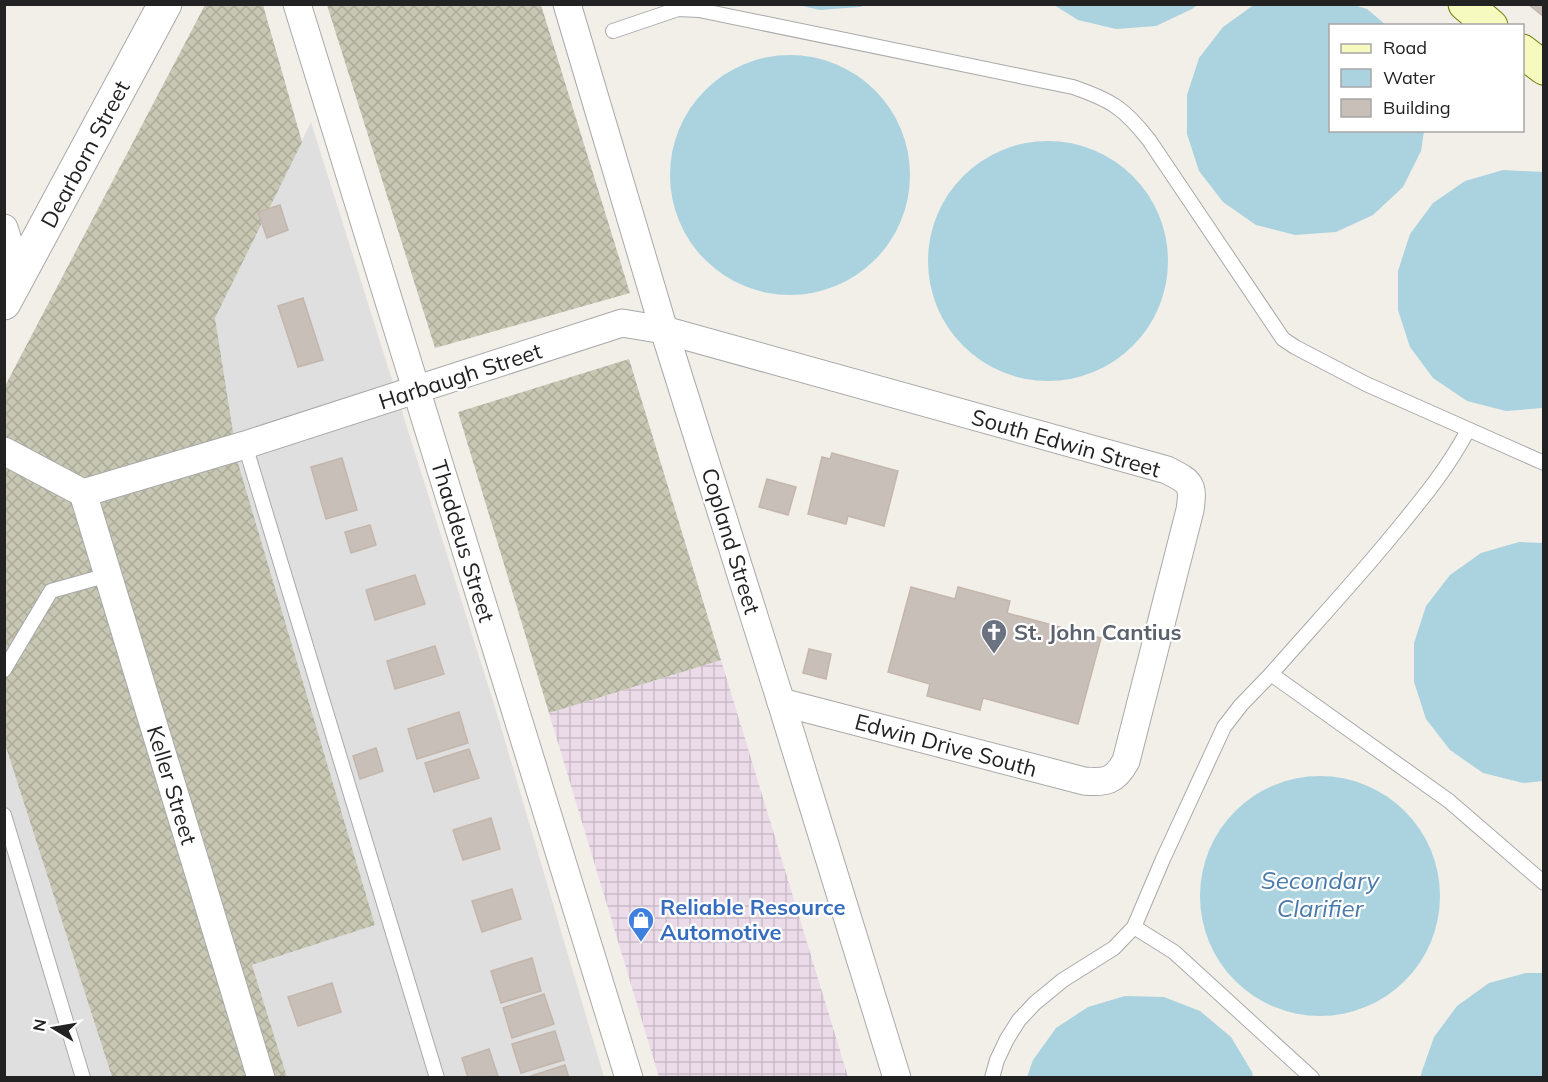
<svg xmlns="http://www.w3.org/2000/svg" width="1548" height="1082" font-family="Mulish,sans-serif">
<style>
.residential{fill:#e0dfdf}
.industrial{fill:url(#industrial-grid)}
.construction{fill:url(#construction-cross-hatch)}
.water{fill:#aad3df}
.building{fill:#c7bfb8;stroke:#c4b6ab;stroke-width:1.5}
.lines{fill:none;stroke-linecap:round;stroke-linejoin:round}
.service-casing{stroke:#a9a9a9;stroke-width:16}
.minor-casing{stroke:#a9a9a9;stroke-width:29}
.tertiary-casing{stroke:#a9a9a9;stroke-width:35}
.secondary-casing{stroke:#707d05;stroke-width:35}
.service{stroke:#fff;stroke-width:14}
.minor{stroke:#fff;stroke-width:27}
.tertiary{stroke:#fff;stroke-width:33}
.secondary{stroke:#f7fabf;stroke-width:33}
.labels{text-anchor:middle;stroke-width:4.5;stroke-linejoin:round;paint-order:stroke}
.street-label{font-size:22px;fill:#222;stroke:#fff}
.worship-label{font-size:22px;font-weight:bold;fill:#5b616d;stroke:#fff;text-anchor:start}
.shop-label{font-size:22px;font-weight:bold;fill:#366cbe;stroke:#fff;text-anchor:start}
.water-label{font-size:24px;font-style:italic;fill:#4a7aab;stroke:#fff}
</style>
<defs>
<pattern id="industrial-grid" width="8" height="8" patternUnits="userSpaceOnUse" patternTransform="scale(1.5)"><rect width="8" height="8" fill="#ebdbe8"/><path d="M0 4h8M4 0v8" fill="none" stroke="#c9bcc7"/></pattern>
<pattern id="construction-cross-hatch" width="8" height="8" patternUnits="userSpaceOnUse" patternTransform="scale(1.5)"><rect width="8" height="8" fill="#c7c7b4"/><path d="M0 0l8 8M0 8l8-8" fill="none" stroke="#abab9a"/></pattern>
</defs>
<rect width="100%" height="100%" fill="#f2efe9"/>
<g class="residential">
<path d="M311 122 498 717 604 1077H287L252 965 375 925 238 463 215 318Z"/>
<path d="M5 744 112 1077H5Z"/>
</g>
<path class="industrial" d="M721 660 848 1077H659L549 713Z"/>
<g class="construction">
<path d="M205 5H263L302 142 215 318 238 463 375 925 252 965 287 1077H112L5 744 4 388Z"/>
<path d="M327 5H541L630 293 435 348Z"/>
<path d="M629 359 721 660 549 713 458 412Z"/>
</g>
<g class="water">
<path d="M1255 4 1354 5 1367 9 1386 25 1330 26V130L1424 131 1421 151 1403 187 1373 215 1336 232 1295 235 1256 225 1223 202 1199 171 1187 134V95L1199 58 1223 27Z"/>
<path d="M798 5H866L860 7 820 10Z"/>
<path d="M1054 5 1197 4V5L1192 9 1156 26 1116 29 1078 20Z"/>
<circle cx="790" cy="175" r="120"/>
<circle cx="1048" cy="261" r="120"/>
<path d="M1503 170 1543 172V408L1506 411 1467 401 1433 378 1410 347 1398 310V271L1410 234 1433 203 1465 181Z"/>
<path d="M1519 542 1544 543 1543 781 1523 783 1483 773 1450 750 1426 719 1414 682V643L1426 606 1450 575 1481 553Z"/>
<circle cx="1320" cy="896" r="120"/>
<path d="M1526 973H1543V1077H1421V1074L1434 1037 1457 1006 1489 983Z"/>
<path d="M1125 996 1164 997 1200 1011 1231 1037 1252 1072 1253 1077H1027L1033 1060 1056 1028 1088 1007Z"/>
</g>
<g class="building">
<path d="M1528 4H1544V17Z"/>
<path d="M280 205 288 230 267 238 258 212Z"/>
<path d="M303 298 323 360 298 367 278 306Z"/>
<path d="M832 453 898 471 884 526 848 516 846 524 808 514 822 457 830 459Z"/>
<path d="M342 458 357 510 326 519 311 467Z"/>
<path d="M767 479 796 487 788 515 759 507Z"/>
<path d="M370 525 376 545 351 553 345 532Z"/>
<path d="M415 575 425 604 375 620 366 590Z"/>
<path d="M911 587 955 599 958 587 1010 601 1007 613 1101 638 1078 724 983 698 980 710 927 696 930 684 888 672Z"/>
<path d="M435 646 444 674 395 689 387 661Z"/>
<path d="M809 649 831 654 826 679 803 673Z"/>
<path d="M459 712 468 743 417 759 408 729Z"/>
<path d="M376 748 383 771 360 779 353 756Z"/>
<path d="M469 749 479 778 434 792 425 763Z"/>
<path d="M491 818 500 849 463 860 453 830Z"/>
<path d="M512 889 521 919 482 932 472 901Z"/>
<path d="M532 958 541 991 501 1003 491 971Z"/>
<path d="M332 983 341 1012 298 1026 288 997Z"/>
<path d="M544 994 554 1024 512 1038 503 1008Z"/>
<path d="M555 1031 564 1060 521 1073 512 1044Z"/>
<path d="M489 1049 498 1076 468 1078 462 1058Z"/>
<path d="M565 1065 569 1078H525Z"/>
</g>
<g class="lines">
<g class="service-casing">
<g id="service">
<path d="M613 31 678 9 699 10 1073 87C1111 100 1124 108 1149 140L1283 339 1295 347 1366 384 1544 463"/>
<path d="M1468 430C1448 468 1423 498 1396 531 1356 580 1313 626 1271 674L1449 801 1544 883"/>
<path d="M245 445 437 1078"/>
<path d="M4 670 51 591 108 575"/>
<path d="M4 815 83 1078"/>
<path d="M1134 927 1174 952 1312 1078"/>
<path d="M992 1078 997 1060 1007 1039 1019 1020 1035 1003 1063 980 1114 948 1134 927 1163 859 1224 727 1241 705 1271 674"/>
</g>
</g>
<g class="minor-casing">
<g id="minor">
<path d="M297 4 629 1078"/>
<path d="M567 4 664 330 781 702 897 1078"/>
<path d="M4 228 19 276"/>
<path d="M4 451 83 493 245 445 622 323 664 330 1167 470C1190 482 1194 483 1190 510L1126 761C1115 781 1106 783 1084 781L781 702"/>
<path d="M83 493 261 1078"/>
</g>
</g>
<g class="tertiary-casing">
<path id="tertiary" d="M4 303 165 4"/>
</g>
<g class="secondary-casing">
<g id="secondary">
<path d="M1465 4 1491 26"/>
<path d="M1522 51 1544 68"/>
</g>
</g>
<use href="#service" class="service"/>
<use href="#minor" class="minor"/>
<use href="#tertiary" class="tertiary"/>
<use href="#secondary" class="secondary"/>
</g>
<defs>
<g id="church-pin" transform="scale(1.35)"><path d="M0 17L-7.5 6A9.5 9.5 0 1 1 7.5 6Z" fill="#6b7280" stroke="#fff"/><path d="M-1.2-6h2.4v3.5h3.3v2.4h-3.3V6h-2.4V-.1h-3.3v-2.4h3.3Z" fill="#fff"/></g>
<g id="shop-pin" transform="scale(1.35)"><path d="M0 17L-7.5 6A9.5 9.5 0 1 1 7.5 6Z" fill="#3f7fe0" stroke="#fff"/><path d="M-5-2.5h2.3a2.7 3.5 0 0 1 5.4 0H5L5.5 6h-11ZM-1.5-2.5h3a1.5 2.3 0 0 0-3 0Z" fill="#fff"/></g>
</defs>
<g fill-rule="evenodd">
<use href="#church-pin" x="994" y="632"/>
<use href="#shop-pin" x="641" y="920"/>
</g>
<g class="labels">
<g class="street-label">
<text transform="translate(85 154) rotate(-62)" y="8">Dearborn Street</text>
<text transform="translate(460 376) rotate(-18)" y="8">Harbaugh Street</text>
<text transform="translate(1066 443) rotate(16)" y="8">South Edwin Street</text>
<text transform="translate(463 541) rotate(73)" y="8">Thaddeus Street</text>
<text transform="translate(731 541) rotate(73)" y="8">Copland Street</text>
<text transform="translate(946 745) rotate(15)" y="8">Edwin Drive South</text>
<text transform="translate(172 785) rotate(73)" y="8">Keller Street</text>
</g>
<g class="worship-label">
<text x="1014" y="640">St. John Cantius</text>
</g>
<g class="shop-label">
<text x="660" y="915">Reliable Resource<tspan x="660" dy="25">Automotive</tspan></text>
</g>
<g class="water-label">
<text x="1320" y="889">Secondary<tspan x="1320" dy="28">Clarifier</tspan></text>
</g>
</g>
<rect width="1548" height="1082" fill="none" stroke="#222222" stroke-width="12"/>
<rect x="1329" y="24" width="195" height="108" fill="#ffffff" stroke="#a7a7a7" stroke-width="1.5"/>
<rect x="1341" y="44" width="30" height="9" fill="#f7fabf" stroke="#a7a7a7" stroke-width="1.5"/>
<text x="1383" y="54" font-size="18" fill="#222222">Road</text>
<rect x="1341" y="69" width="30" height="18" fill="#aad3df" stroke="#a7a7a7" stroke-width="1.5"/>
<text x="1383" y="84" font-size="18" fill="#222222">Water</text>
<rect x="1341" y="99" width="30" height="18" fill="#c7bfb8" stroke="#a7a7a7" stroke-width="1.5"/>
<text x="1383" y="114" font-size="18" fill="#222222">Building</text>
<g transform="translate(54 1028) rotate(281)" stroke="#ffffff" stroke-width="4.5" paint-order="stroke">
<path d="M0-4.5L10 22L0 15L-10 22Z" fill="#222222"/>
<text y="-9" font-size="16" font-weight="bold" text-anchor="middle" fill="#222222">N</text>
</g>
</svg>
